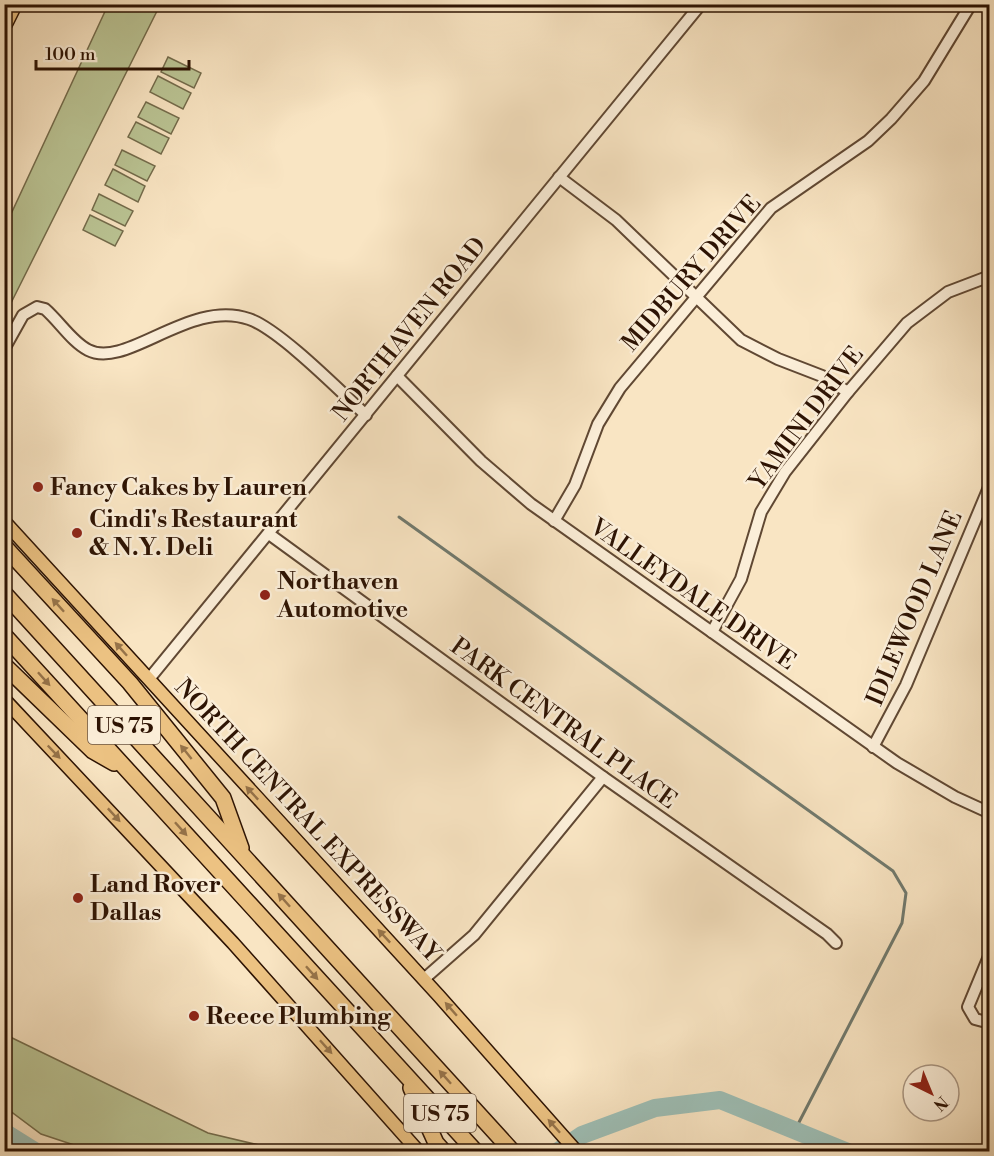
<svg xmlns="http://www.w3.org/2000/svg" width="994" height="1156" font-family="'Libre Bodoni',serif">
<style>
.green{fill:#bbc595;stroke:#746c4c;stroke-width:1.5}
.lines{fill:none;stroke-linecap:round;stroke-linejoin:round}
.stream{stroke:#717a6e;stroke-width:3}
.river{stroke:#9ebfb6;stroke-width:18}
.minor-casing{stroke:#604833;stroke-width:14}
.major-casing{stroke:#2d1303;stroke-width:15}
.highway-casing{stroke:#2d1303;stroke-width:18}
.minor{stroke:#fbeed8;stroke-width:10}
.major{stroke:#ecc282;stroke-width:12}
.highway{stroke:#ecc282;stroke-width:15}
.oneway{fill:#967349}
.poi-dot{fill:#8f2418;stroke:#fbeed8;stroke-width:2}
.labels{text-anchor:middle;stroke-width:5;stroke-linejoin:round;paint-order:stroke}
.shield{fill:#fbeed8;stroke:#6b5543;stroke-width:1.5}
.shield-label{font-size:22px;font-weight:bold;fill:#2d1303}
.street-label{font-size:24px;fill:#2d1303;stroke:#fbeed8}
.poi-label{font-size:24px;font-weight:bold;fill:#2d1303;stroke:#fbeed8;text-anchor:start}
</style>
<rect width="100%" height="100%" fill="#f9e5c3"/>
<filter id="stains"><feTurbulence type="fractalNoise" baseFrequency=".00333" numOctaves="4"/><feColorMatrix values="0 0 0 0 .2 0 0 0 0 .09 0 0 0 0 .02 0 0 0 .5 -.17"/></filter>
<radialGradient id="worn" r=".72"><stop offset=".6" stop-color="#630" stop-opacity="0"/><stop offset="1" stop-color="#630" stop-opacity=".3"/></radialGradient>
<g class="green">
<path d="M108 5H160L5 315V227Z"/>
<path d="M168 57 201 73 194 88 161 72Z"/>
<path d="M158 76 191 93 183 109 150 92Z"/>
<path d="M146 102 179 118 171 134 138 117Z"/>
<path d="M136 122 169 138 161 154 128 137Z"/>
<path d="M122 150 155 166 147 181 115 165Z"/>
<path d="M113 169 145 186 138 202 105 185Z"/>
<path d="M99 194 133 211 125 226 92 210Z"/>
<path d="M90 215 123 231 115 246 83 230Z"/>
<path d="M4 1034 208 1133 284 1151H92L41 1134 5 1107Z"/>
</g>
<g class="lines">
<path class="stream" d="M399 517 893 871 906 893 902 923 795 1130"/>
<g class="river">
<path d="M4 1132 36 1152"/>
<path d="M557 1152 582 1135 655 1108 720 1100 848 1152"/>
</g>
<g class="minor-casing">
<g id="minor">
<path d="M559 177 616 220 741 340 778 359 822 376 848 392"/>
<path d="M4 349 23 315 37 307 45 309C59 321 72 342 88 350 126 370 190 298 249 319 279 329 340 391 366 415"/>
<path d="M397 376 481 461 531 504 897 763 955 797 990 813"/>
<path d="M554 521 575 485 598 424 620 388 771 208 868 141 891 119 924 81 971 4"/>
<path d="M269 534 603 777 827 934 836 943"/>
<path d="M712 632 741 579 761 512 785 472 848 392 907 323 948 292 990 276"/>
<path d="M149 679 701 4"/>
<path d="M873 747 906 685 990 485"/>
<path d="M990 954 968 1007 975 1019 990 1023"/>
<path d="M424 979 474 935 603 777"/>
</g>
</g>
<g class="major-casing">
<g id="major">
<path d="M4 28 16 4"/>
<path d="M4 521 439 996 577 1152"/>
<path d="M4 699 233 943 419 1152"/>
</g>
</g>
<g class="highway-casing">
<g id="highway">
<path d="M4 546 130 683 223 798 241 848"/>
<path d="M4 593 513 1152"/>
<path d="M4 635 476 1152"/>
<path d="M4 665 93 751 114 763"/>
<path d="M411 1088 436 1143 444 1152"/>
</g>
</g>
<use href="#minor" class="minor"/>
<use href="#major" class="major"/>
<use href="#highway" class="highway"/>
</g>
<defs><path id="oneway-solid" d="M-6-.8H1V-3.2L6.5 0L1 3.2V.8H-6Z" transform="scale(1.5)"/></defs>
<g class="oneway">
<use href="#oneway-solid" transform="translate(58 605) rotate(-132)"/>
<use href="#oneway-solid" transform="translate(121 649) rotate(-132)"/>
<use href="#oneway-solid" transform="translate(44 679) rotate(48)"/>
<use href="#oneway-solid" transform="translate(54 752) rotate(46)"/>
<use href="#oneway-solid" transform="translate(186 752) rotate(-129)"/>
<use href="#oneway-solid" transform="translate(252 793) rotate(-133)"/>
<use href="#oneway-solid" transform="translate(114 815) rotate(47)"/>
<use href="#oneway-solid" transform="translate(181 829) rotate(48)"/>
<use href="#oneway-solid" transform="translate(284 900) rotate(-132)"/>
<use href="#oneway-solid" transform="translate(384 936) rotate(-133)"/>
<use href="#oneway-solid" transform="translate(312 973) rotate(48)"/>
<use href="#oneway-solid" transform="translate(451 1009) rotate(-131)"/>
<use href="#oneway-solid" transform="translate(326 1047) rotate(48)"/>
<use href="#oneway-solid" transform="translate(445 1077) rotate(-132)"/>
<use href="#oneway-solid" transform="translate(554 1126) rotate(-132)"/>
</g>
<g class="poi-dot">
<circle cx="38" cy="487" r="6"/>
<circle cx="77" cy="533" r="6"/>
<circle cx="265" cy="595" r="6"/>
<circle cx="78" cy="898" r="6"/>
<circle cx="194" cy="1016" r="6"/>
</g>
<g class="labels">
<g class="shield">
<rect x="88" y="706" width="72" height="38" rx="4.5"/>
<rect x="404" y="1094" width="72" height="38" rx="4.5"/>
</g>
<g class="shield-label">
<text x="124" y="733">US 75</text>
<text x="440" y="1121">US 75</text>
</g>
<g class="street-label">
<text transform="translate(691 273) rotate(-49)" y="8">MIDBURY DRIVE</text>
<text transform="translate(409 329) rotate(-51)" y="8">NORTHAVEN ROAD</text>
<text transform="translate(806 418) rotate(-53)" y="8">YAMINI DRIVE</text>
<text transform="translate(693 594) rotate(35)" y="8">VALLEYDALE DRIVE</text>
<text transform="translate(914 608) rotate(-67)" y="8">IDLEWOOD LANE</text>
<text transform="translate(564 723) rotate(36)" y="8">PARK CENTRAL PLACE</text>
<text transform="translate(308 820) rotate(47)" y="8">NORTH CENTRAL EXPRESSWAY</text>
</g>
<g class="poi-label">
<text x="50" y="495">Fancy Cakes by Lauren</text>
<text x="89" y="527">Cindi's Restaurant<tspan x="89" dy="28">&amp; N.Y. Deli</tspan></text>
<text x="277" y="589">Northaven<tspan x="277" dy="28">Automotive</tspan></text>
<text x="90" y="892">Land Rover<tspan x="90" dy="28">Dallas</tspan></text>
<text x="206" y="1024">Reece Plumbing</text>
</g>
</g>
<rect width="994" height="1156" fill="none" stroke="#f9e5c3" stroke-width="24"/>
<rect x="6" y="6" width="982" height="1144" fill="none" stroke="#2d1303" stroke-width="3"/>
<rect x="12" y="12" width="970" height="1132" fill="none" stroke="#2d1303" stroke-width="1.5"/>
<g transform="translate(931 1093) rotate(137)"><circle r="28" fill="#fbeed8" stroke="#a99683" stroke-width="1.5"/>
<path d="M0-4.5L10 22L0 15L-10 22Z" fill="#8f2418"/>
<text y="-9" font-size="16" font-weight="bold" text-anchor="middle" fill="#2d1303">N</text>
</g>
<path d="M36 60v9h153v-9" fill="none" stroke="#2d1303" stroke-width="3"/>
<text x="45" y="60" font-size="18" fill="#2d1303" stroke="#fbeed8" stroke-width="4.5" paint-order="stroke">100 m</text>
<rect width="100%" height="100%" filter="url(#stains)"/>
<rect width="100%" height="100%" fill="url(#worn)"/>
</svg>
